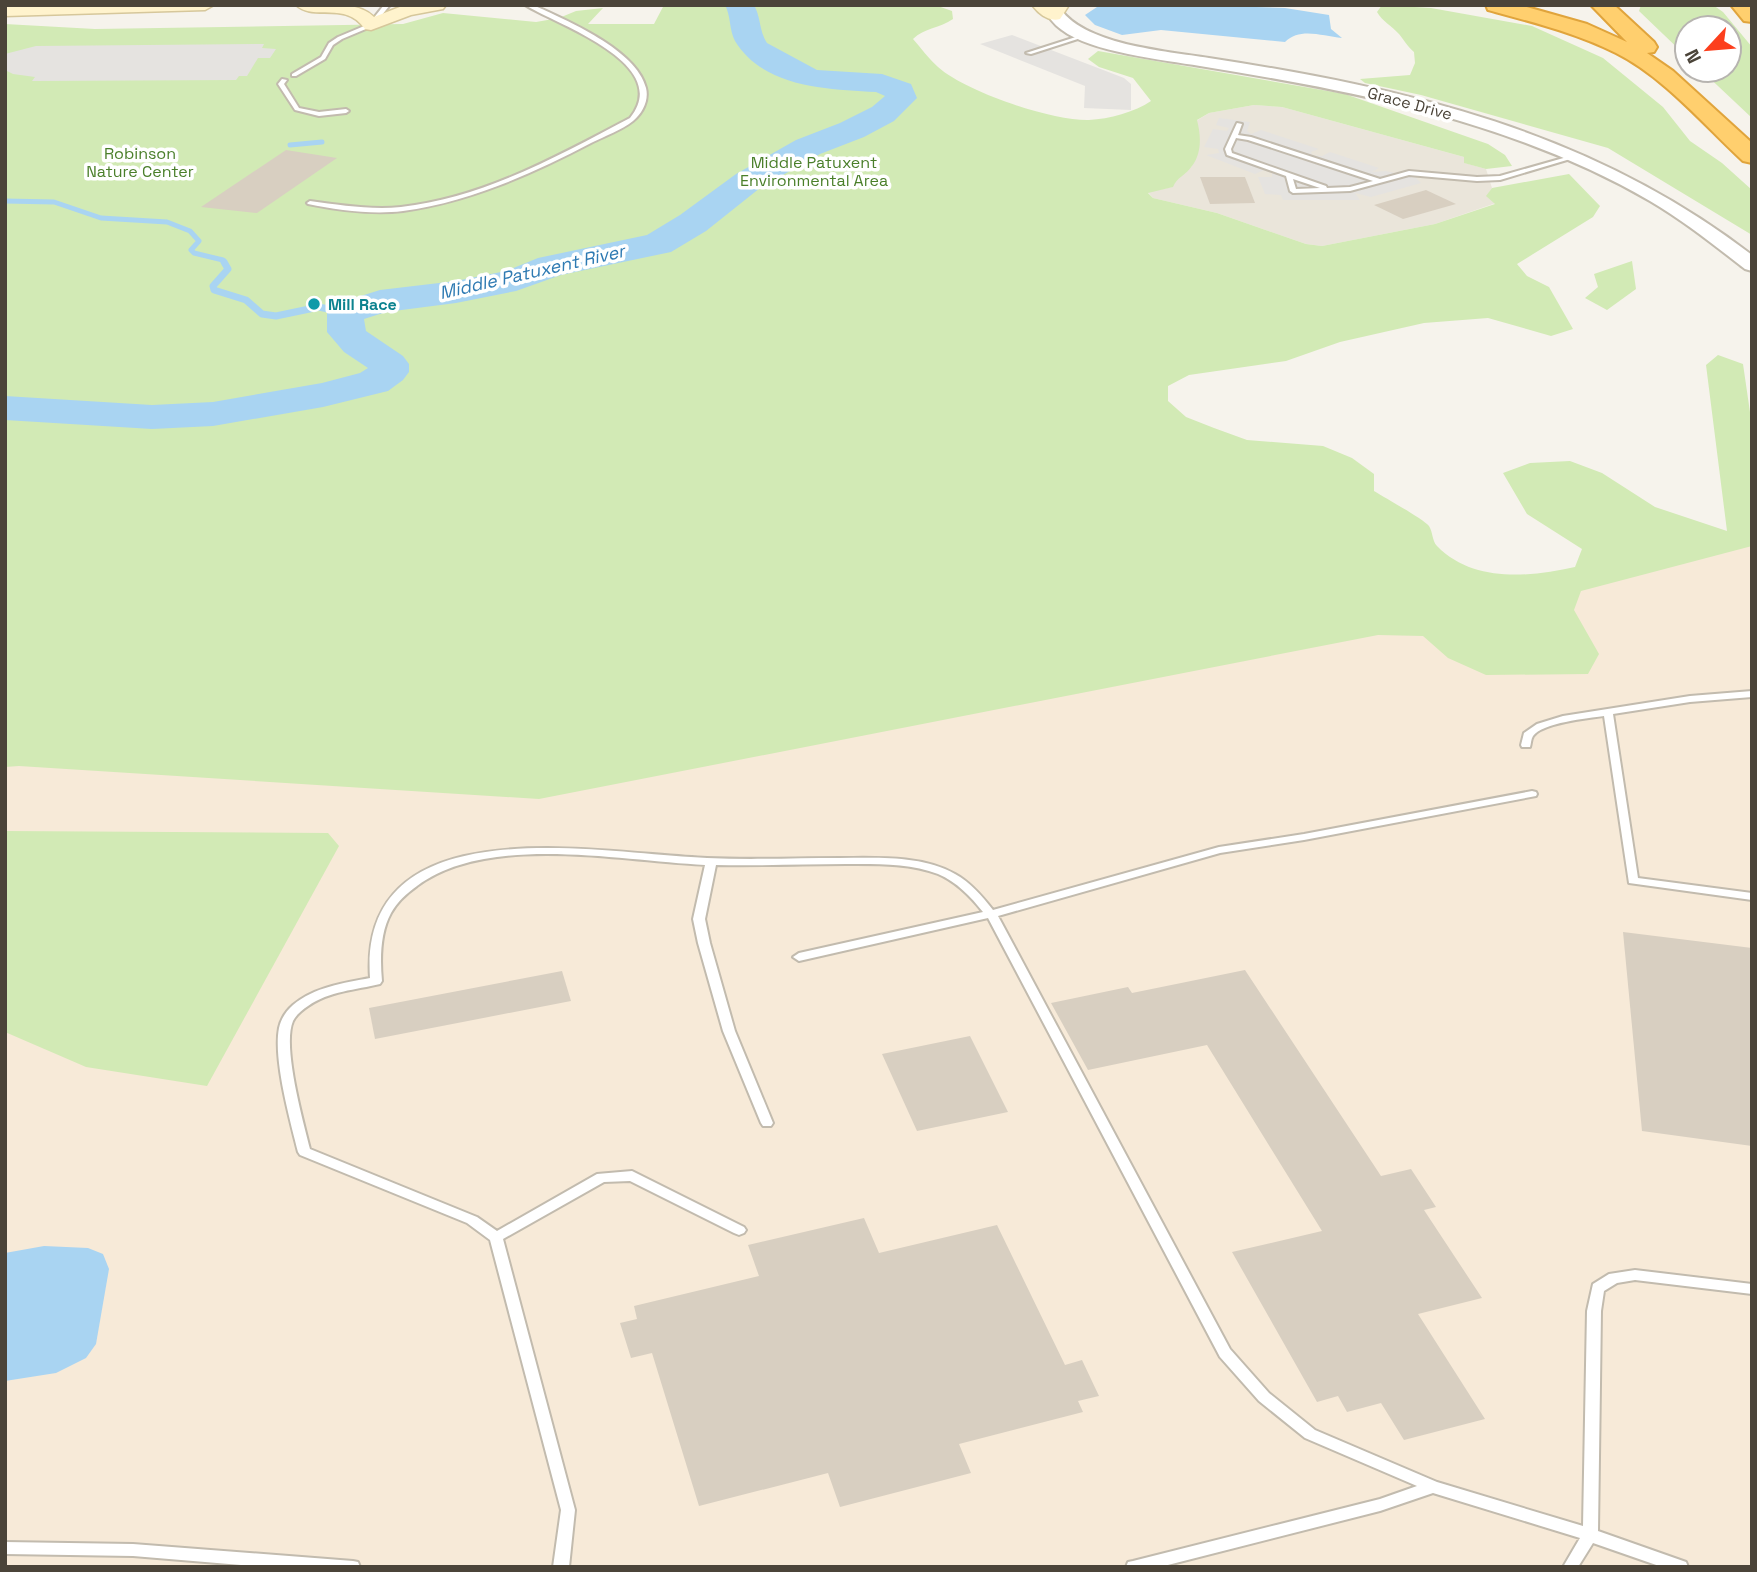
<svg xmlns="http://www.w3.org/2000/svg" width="1757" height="1572" font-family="'Space Grotesk',sans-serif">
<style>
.residential{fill:#eae5da}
.commercial{fill:#f7ead8}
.green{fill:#d2eab5}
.parking{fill:#e5e3e0}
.water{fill:#a9d4f2}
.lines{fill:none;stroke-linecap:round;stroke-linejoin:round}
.stream-far1{stroke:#a9d4f2;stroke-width:5}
.stream{stroke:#a9d4f2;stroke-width:7}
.river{fill:#a9d4f2;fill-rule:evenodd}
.building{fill:#d8cfc1}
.service-casing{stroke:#c2bbae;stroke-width:4}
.tertiary-casing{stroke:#c2bbae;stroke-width:4}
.secondary-casing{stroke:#d6c79b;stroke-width:3}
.motorway-casing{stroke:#e0a43c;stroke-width:4}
.service{fill:#fff;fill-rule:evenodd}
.tertiary{fill:#fff;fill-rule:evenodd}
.secondary{fill:#fff3cd;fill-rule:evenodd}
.motorway{fill:#ffcf6e;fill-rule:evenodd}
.culture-dot{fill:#0f9aa8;stroke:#fff;stroke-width:2.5}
.labels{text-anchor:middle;stroke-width:7;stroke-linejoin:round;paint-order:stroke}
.far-street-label{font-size:16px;fill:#4b4439;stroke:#fff}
.far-park-label{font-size:16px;fill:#4a7f2a;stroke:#fff}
.far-culture-label{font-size:16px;font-weight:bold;fill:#0d838f;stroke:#fff;text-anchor:start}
.far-water-label{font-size:18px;font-style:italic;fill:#2e7ab2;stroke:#fff}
</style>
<rect width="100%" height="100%" fill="#f6f3ec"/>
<path class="residential" d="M1254 105 1282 107 1464 157 1465 163 1486 169 1492 188 1487 196 1496 203 1435 224 1322 246 1306 244 1217 213 1153 198 1148 192 1172 187 1176 180 1192 166 1196 121 1209 113Z"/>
<path class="commercial" d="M1752 528V1567H5V762L536 798Z"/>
<g class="green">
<path d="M664 5H935L952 11 953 19C940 28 924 28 913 39 921 48 929 59 938 67 966 92 1052 121 1089 120 1109 119 1135 112 1151 101L1133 78 1099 67 1088 59 1098 51 1345 94 1488 144 1505 155 1512 166 1486 169 1464 163V157L1282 107 1254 105 1209 113 1197 120C1201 135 1202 153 1192 166 1186 175 1177 177 1173 187L1148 193 1153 198 1217 213 1306 244 1322 246 1435 224 1495 204 1486 196 1492 188 1569 174 1600 206 1593 217 1517 264 1527 276 1549 287 1573 329 1551 336 1488 318 1424 323 1340 342 1286 361 1189 375 1168 386V401L1186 417 1214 428 1247 440 1323 446 1352 458 1374 474V491C1385 498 1422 518 1429 526 1433 532 1432 541 1437 546 1473 583 1530 577 1575 567L1582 549 1527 514 1503 473 1530 463 1570 461 1602 473 1655 507 1727 531 1706 365 1718 355 1743 364 1752 426V546L1581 591 1574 610 1599 654 1588 674 1486 675 1448 658 1423 636 1378 635 539 799 19 766 5 767V24L95 29 403 24 443 13 536 22 559 18 576 11 603 8 588 24H654Z"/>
<path d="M1382 5 1431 8 1532 26 1603 58 1663 107 1690 141 1722 163 1752 190V235L1608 148 1421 95 1365 83 1360 79 1410 75 1415 63 1414 52C1407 46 1404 40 1399 34 1391 25 1383 22 1377 12Z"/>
<path d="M1641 5H1713L1723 12 1752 47V118L1701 70H1729V28H1687V57L1639 11Z"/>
<path d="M1632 261 1636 289 1607 310 1585 298 1598 287 1594 274Z"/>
<path d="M5 831 328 833 339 846 207 1086 86 1067 5 1032Z"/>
</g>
<g class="parking">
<path d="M1012 35 1124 78 1131 84V110L1084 108 1085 86 980 44Z"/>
<path d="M264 44 262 48 276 49 270 58H258L247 76H239L236 80 32 81 35 77 13 74 5 70V54L36 46Z"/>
<path d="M1219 118 1250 122 1247 131 1251 134 1261 130 1319 149 1311 152 1312 155 1322 156 1330 152 1379 168 1372 172 1386 171 1416 178 1421 183 1371 197 1355 193 1360 200H1283L1281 195 1265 194 1258 177H1272V173L1264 170 1255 174 1206 155 1219 153 1218 149 1204 147 1213 129 1227 131 1229 128 1216 125Z"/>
</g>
<g class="water">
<path d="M1112 5 1256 7 1285 8 1329 15 1331 29 1342 38C1322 36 1300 27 1285 42L1161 30 1122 35 1095 25 1085 15 1097 7Z"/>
<path d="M44 1246 88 1248 103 1254 109 1269 96 1344 86 1358 56 1373 5 1381V1253Z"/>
</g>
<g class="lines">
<g class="stream-far1">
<path d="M290 145 322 142"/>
<path d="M5 201 54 202 101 218 167 222 190 231 199 241 191 250 194 253 223 260 225 264"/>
</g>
<path class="stream" d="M224 262 228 269 213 286 214 290 246 300 262 314 276 316 319 307 346 313"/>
<path class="river" d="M725 5H754C761 17 759 31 767 43L817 70 882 74 911 84 917 98 894 121 864 137 820 154 760 188 706 231 671 252 561 275 516 291 456 303 386 312 364 319 366 331 403 356 409 364V372L403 380 388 391 323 407 213 426 152 429 5 420V396L152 405 213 402 322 383 360 373 368 368 344 352 327 332V313L332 305 380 290 456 281 506 271 538 258 647 235 680 215 736 174 796 140 840 123 872 107 885 96 876 92C827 89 764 88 735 41 729 30 731 16 725 5Z"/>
</g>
<g class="building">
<path d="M286 150 337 158 257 213 201 207Z"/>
<path d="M1200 177H1245L1255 203 1210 204Z"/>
<path d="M1426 190 1456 204 1403 219 1374 205Z"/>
<path d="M1623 932 1752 948V1146L1642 1131Z"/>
<path d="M1245 970 1381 1176 1411 1169 1436 1207 1424 1210 1482 1298 1418 1314 1485 1419 1404 1440 1381 1403 1347 1412 1338 1396 1317 1402 1232 1252 1322 1231 1207 1045 1088 1070 1051 1003 1128 987 1132 993Z"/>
<path d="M562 971 571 1001 375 1039 369 1008Z"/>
<path d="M970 1036 1008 1112 917 1131 882 1054Z"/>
<path d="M864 1218 879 1253 997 1225 1065 1365 1082 1360 1099 1396 1078 1401 1083 1412 959 1444 971 1473 840 1507 828 1473 699 1506 652 1353 631 1358 620 1323 637 1319 634 1306 759 1276 748 1245Z"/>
</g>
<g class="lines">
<g class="service-casing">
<g id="service">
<path d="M384 5H390L373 26 342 39 333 45 325 59 296 76H292V74L321 57 329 43 338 37 369 24Z"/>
<path d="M525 5H533C566 20 637 50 646 88 649 100 643 113 633 121 622 130 605 136 591 143 532 174 469 202 403 211 372 215 338 210 308 204L307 203 310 201C340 205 371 210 401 207 483 198 558 156 630 118 674 64 558 25 525 5Z"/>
<path d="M1082 35 1087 36 1031 54 1026 53Z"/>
<path d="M282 79 287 80 284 84 299 108 319 112 346 109 349 111 346 113 319 116 295 110 278 84Z"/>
<path d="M1237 123 1242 124 1238 135 1251 137 1380 179 1409 171 1477 177 1500 176 1574 155 1577 157 1500 180 1477 181 1409 175 1350 191 1293 193 1290 191 1286 176 1227 155 1225 149ZM1236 138 1248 140 1373 181 1350 187 1327 188 1326 186 1232 153 1231 149ZM1293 179 1320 188 1296 189Z"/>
<path d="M1752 691V697L1690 702 1613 714 1638 878 1752 893V900L1629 883 1604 716C1588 718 1542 723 1533 736 1531 739 1531 744 1530 747H1522L1521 745 1524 733 1537 724 1563 716 1690 696Z"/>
<path d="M1532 791 1536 792 1537 794 1536 796 1304 840 1220 853 998 916 1230 1349 1269 1393 1315 1430 1437 1482 1583 1526 1587 1311 1593 1284 1609 1274 1635 1270 1752 1284V1294L1635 1280 1617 1283 1604 1291 1601 1311 1598 1531 1686 1562 1688 1567H1662L1593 1543 1578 1567H1563L1580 1538 1433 1493 1380 1511 1160 1567H1126L1128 1562 1133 1561 1380 1499 1417 1486 1305 1438 1259 1401 1220 1357 988 918 799 961 793 957 799 953 983 912C971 897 957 882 938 874 910 863 876 864 846 864 803 864 759 866 716 865L705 919 710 943 735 1031 773 1123 771 1126H763L761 1123 723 1031 698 943 693 919 705 865C620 861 488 833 417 886 407 893 397 902 391 913 380 933 380 959 382 981L380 984C356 990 329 991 308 1006 302 1010 296 1015 293 1021 282 1046 303 1121 310 1149L477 1217 497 1231 597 1174 632 1171 744 1227 746 1230 744 1233 739 1235 734 1233 630 1181 604 1182 503 1239 575 1510 569 1567H553L561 1510 490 1240 467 1223 300 1155 298 1152C290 1120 273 1059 279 1028 281 1019 286 1011 293 1005 314 987 344 983 370 978 358 803 601 854 707 858 751 860 795 858 840 858 877 858 921 855 955 874 970 882 982 896 993 910L1219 847 1304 834Z"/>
<path d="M5 1542 133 1544 353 1561 358 1562 360 1567H266L133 1556 5 1554Z"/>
</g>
</g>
<g class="tertiary-casing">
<path id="tertiary" d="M1042 5H1058C1080 45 1167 51 1209 58 1406 88 1591 131 1752 255V271L1745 269C1714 245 1684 221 1650 201 1512 121 1355 91 1200 66 1164 60 1090 52 1062 30 1053 24 1047 15 1042 5Z"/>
</g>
<g class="secondary-casing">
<g id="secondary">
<path d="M214 5 205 10 5 16V6Z"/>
<path d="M296 5C321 5 357 0 374 17L405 5H446L443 9 411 15 371 30 365 29C345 0 314 22 296 5Z"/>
<path d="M1032 5H1069L1060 19C1049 22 1039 14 1032 5Z"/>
</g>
</g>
<g class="motorway-casing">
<g id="motorway">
<path d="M1486 5H1520L1587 24 1627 42 1591 5H1614L1654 42 1657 47 1654 52 1647 53 1673 71 1752 143V163L1743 161C1704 125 1664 77 1616 53 1576 33 1532 22 1488 10Z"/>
<path d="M1731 5H1752V22L1744 21Z"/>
</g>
</g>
<use href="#service" class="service"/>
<use href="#tertiary" class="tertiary"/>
<use href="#secondary" class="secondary"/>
<use href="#motorway" class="motorway"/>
</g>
<circle class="culture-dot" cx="314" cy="304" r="7"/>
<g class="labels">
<g class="far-street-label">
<text transform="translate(1410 103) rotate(15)" y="6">Grace Drive</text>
</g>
<g class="far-park-label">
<text x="140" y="159">Robinson<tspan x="140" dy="18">Nature Center</tspan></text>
<text x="814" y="168">Middle Patuxent<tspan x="814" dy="18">Environmental Area</tspan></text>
</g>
<g class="far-culture-label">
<text x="328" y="310">Mill Race</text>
</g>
<g class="far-water-label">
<text transform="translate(532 272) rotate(-13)" y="6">Middle Patuxent River</text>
</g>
</g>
<rect width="1757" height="1572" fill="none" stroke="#4b4439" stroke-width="14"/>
<g transform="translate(1708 49) rotate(244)"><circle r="33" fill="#ffffff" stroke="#b7b4b0" stroke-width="2"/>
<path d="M0-5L12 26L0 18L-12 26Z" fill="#fc3f1d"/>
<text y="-10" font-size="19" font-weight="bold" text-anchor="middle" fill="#4b4439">N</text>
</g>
</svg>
